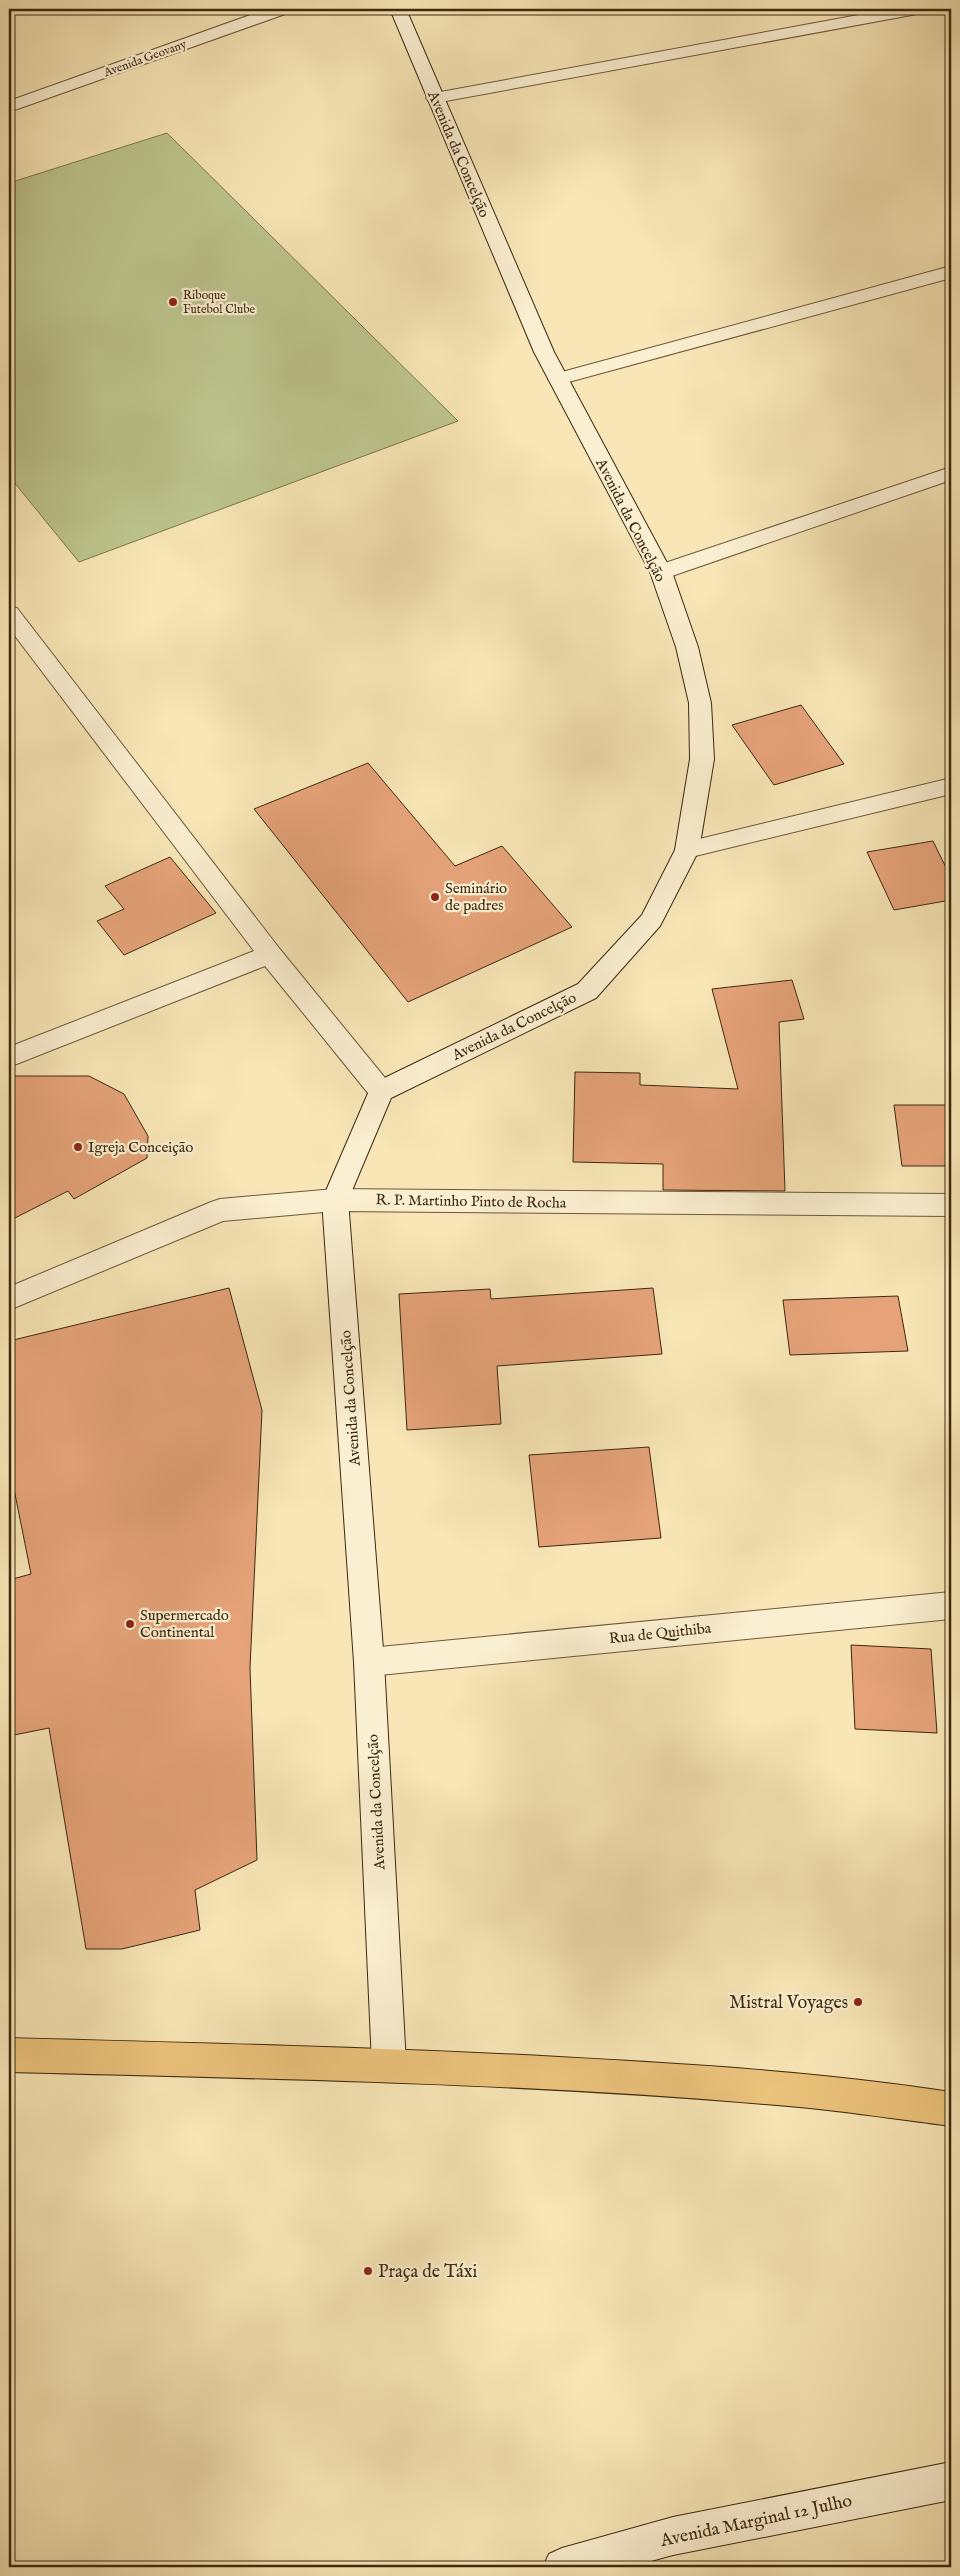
<svg xmlns="http://www.w3.org/2000/svg" width="960" height="2576" font-family="'IM FELL English',serif">
<style>
.green{fill:#bdc58e;stroke:#7d764f}
.building{fill:#e6a379;stroke:#3d2810}
.lines{fill:none;stroke-linecap:round;stroke-linejoin:round}
.minor-casing{stroke:#6c583a;stroke-width:2}
.tertiary-casing{stroke:#6c583a;stroke-width:2}
.secondary-casing{stroke:#3d2810;stroke-width:2}
.primary-casing{stroke:#3d2810;stroke-width:2}
.minor{fill:#faefd0;fill-rule:evenodd}
.tertiary{fill:#faefd0;fill-rule:evenodd}
.secondary{fill:#faefd0;fill-rule:evenodd}
.primary{fill:#ecc37b;fill-rule:evenodd}
.poi-dot{fill:#8f2418;stroke:#faefd0;stroke-width:2}
.labels{text-anchor:middle;stroke-width:4.5;stroke-linejoin:round;paint-order:stroke}
.far-street-label{font-size:12px;fill:#3d2810;stroke:#faefd0}
.far-poi-label{font-size:12px;fill:#3d2810;stroke:#faefd0;text-anchor:start}
.street-label{font-size:15px;fill:#3d2810;stroke:#faefd0}
.poi-label{font-size:15px;fill:#3d2810;stroke:#faefd0;text-anchor:start}
.near-poi-label{font-size:18px;fill:#3d2810;stroke:#faefd0;text-anchor:end}
.near-street-label{font-size:18px;fill:#3d2810;stroke:#faefd0}
</style>
<rect width="100%" height="100%" fill="#f8e6b6"/>
<filter id="stains"><feTurbulence type="fractalNoise" baseFrequency=".004" numOctaves="4"/><feColorMatrix values="0 0 0 0 .2 0 0 0 0 .09 0 0 0 0 .02 0 0 0 .5 -.17"/></filter>
<radialGradient id="worn" r=".72"><stop offset=".6" stop-color="#630" stop-opacity="0"/><stop offset="1" stop-color="#630" stop-opacity=".3"/></radialGradient>
<path class="green" d="M167 133 458 421 79 562 9 476V183Z"/>
<g class="building">
<path d="M801 705 844 764 774 785 732 725Z"/>
<path d="M368 763 455 866 502 846 572 927 408 1002 254 809Z"/>
<path d="M933 841 951 878V900L894 910 867 852Z"/>
<path d="M170 857 216 913 124 955 97 921 124 909 105 886Z"/>
<path d="M792 980 804 1019 779 1022 785 1191 663 1190V1164L573 1162 575 1072 640 1073V1085L738 1089 712 989Z"/>
<path d="M9 1076H89L124 1094 148 1136 147 1158 74 1199 68 1191 9 1221Z"/>
<path d="M894 1105H951V1166H902Z"/>
<path d="M229 1288 262 1410 250 1668 257 1860 195 1890 200 1930 122 1949H86L49 1728 9 1736V1580L31 1574 9 1464V1341Z"/>
<path d="M653 1288 662 1354 497 1366 501 1424 407 1430 399 1294 490 1289 491 1299Z"/>
<path d="M898 1296 908 1351 790 1355 783 1300Z"/>
<path d="M649 1447 661 1538 539 1547 529 1455Z"/>
<path d="M851 1645 931 1649 937 1733 855 1729Z"/>
</g>
<g class="lines">
<g class="minor-casing">
<g id="minor">
<path d="M891 9H925L917 14 435 103 429 102 426 98 429 94 435 93Z"/>
<path d="M951 266V278L565 383H551L548 379 551 375Z"/>
<path d="M951 467V480L669 577 661 579 653 577 650 572 653 567Z"/>
<path d="M9 606 17 608 279 948 390 1084 394 1091 390 1098 381 1101 372 1098 265 966 9 1067V1047L254 951 9 628Z"/>
<path d="M335 1189 951 1194V1216L335 1211 223 1221 9 1310V1287L211 1202 220 1199Z"/>
<path d="M951 1592V1619L369 1676 358 1672 354 1662 358 1652 369 1648Z"/>
</g>
</g>
<g class="tertiary-casing">
<g id="tertiary">
<path d="M267 9H290L288 13 9 112V101Z"/>
<path d="M951 778V794L687 858 679 856 675 850 679 844 687 842Z"/>
</g>
</g>
<g class="secondary-casing">
<g id="secondary">
<path d="M390 9H406L554 352 672 572 698 647 711 703 714 759 699 850 660 926 596 998 391 1098 348 1200 384 1662 406 2064 401 2076 389 2081 377 2076 372 2064 354 1662 322 1200 372 1084 578 984 642 915 675 850 690 759 689 703 676 647 650 572 534 352Z"/>
<path d="M951 2462V2500L673 2555 629 2567H543L549 2554 562 2548 673 2517Z"/>
</g>
</g>
<g class="primary-casing">
<path id="primary" d="M9 2038C192 2043 376 2047 559 2057 690 2064 821 2072 951 2092V2126C904 2120 857 2113 810 2108 544 2083 276 2079 9 2072Z"/>
</g>
<use href="#minor" class="minor"/>
<use href="#tertiary" class="tertiary"/>
<use href="#secondary" class="secondary"/>
<use href="#primary" class="primary"/>
</g>
<g class="poi-dot">
<circle cx="173" cy="302" r="5"/>
<circle cx="435" cy="897" r="5"/>
<circle cx="78" cy="1147" r="5"/>
<circle cx="130" cy="1624" r="5"/>
<circle cx="858" cy="2002" r="5"/>
<circle cx="368" cy="2271" r="5"/>
</g>
<g class="labels">
<g class="far-street-label">
<text transform="translate(145 58) rotate(-20)" y="4">Avenida Geovany</text>
</g>
<g class="far-poi-label">
<text x="183" y="299">Riboque<tspan x="183" dy="14">Futebol Clube</tspan></text>
</g>
<g class="street-label">
<text transform="translate(459 154) rotate(67)" y="5">Avenida da Concelção</text>
<text transform="translate(631 520) rotate(63)" y="5">Avenida da Concelção</text>
<text transform="translate(514 1026) rotate(-26)" y="5">Avenida da Concelção</text>
<text transform="translate(471 1201) rotate(1)" y="5">R. P. Martinho Pinto de Rocha</text>
<text transform="translate(350 1398) rotate(-94)" y="5">Avenida da Concelção</text>
<text transform="translate(660 1633) rotate(-6)" y="5">Rua de Quithiba</text>
<text transform="translate(376 1802) rotate(-93)" y="5">Avenida da Concelção</text>
</g>
<g class="poi-label">
<text x="445" y="893">Seminário<tspan x="445" dy="17">de padres</tspan></text>
<text x="88" y="1152">Igreja Conceição</text>
<text x="140" y="1620">Supermercado<tspan x="140" dy="17">Continental</tspan></text>
</g>
<g class="near-poi-label">
<text x="848" y="2008">Mistral Voyages</text>
<text x="378" y="2277" text-anchor="start">Praça de Táxi</text>
</g>
<g class="near-street-label">
<text transform="translate(756 2520) rotate(-12)" y="6">Avenida Marginal 12 Julho</text>
</g>
</g>
<rect width="960" height="2576" fill="none" stroke="#f8e6b6" stroke-width="30"/>
<rect x="10" y="10" width="940" height="2556" fill="none" stroke="#3d2810" stroke-width="2.5"/>
<rect x="15" y="15" width="930" height="2546" fill="none" stroke="#3d2810"/>
<rect width="100%" height="100%" filter="url(#stains)"/>
<rect width="100%" height="100%" fill="url(#worn)"/>
</svg>
